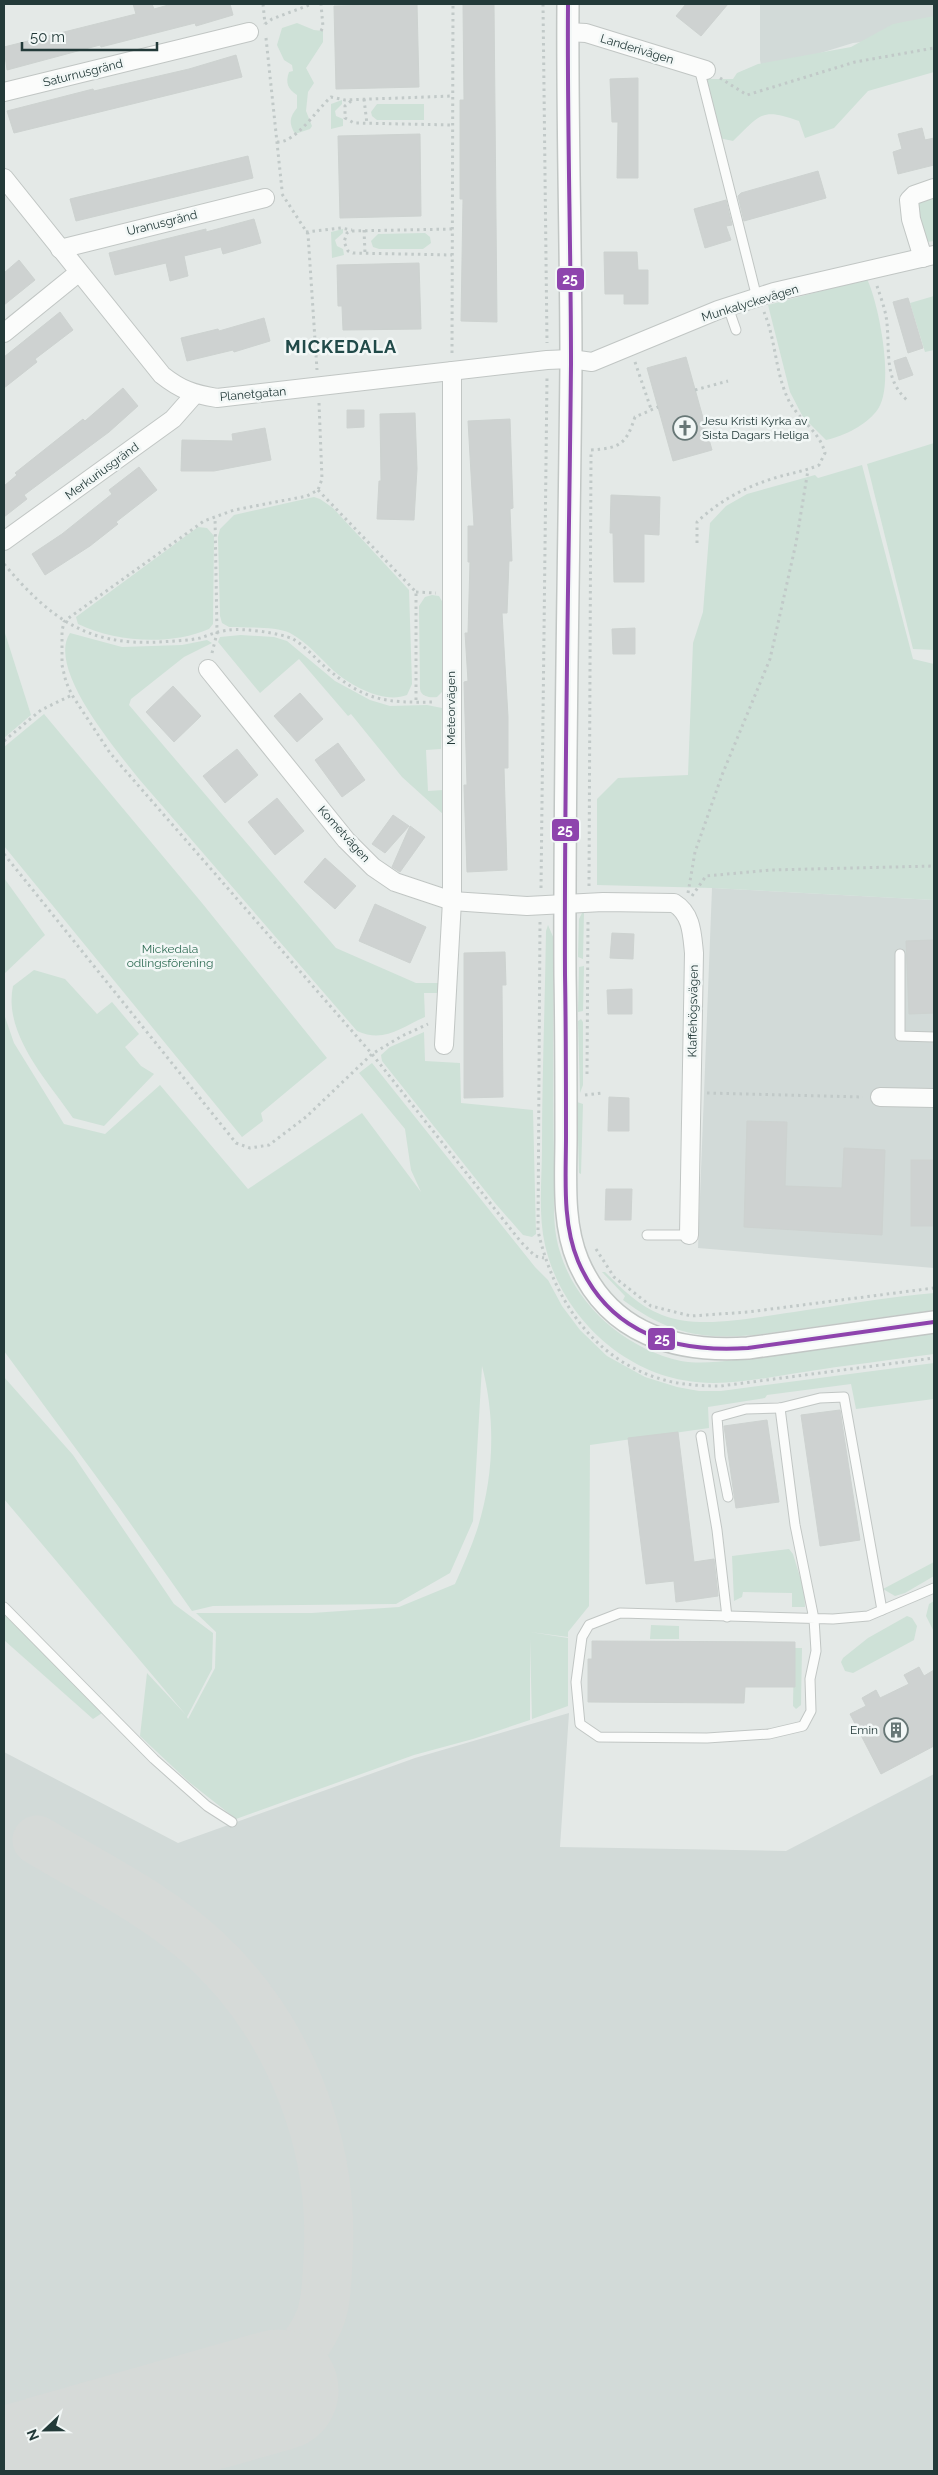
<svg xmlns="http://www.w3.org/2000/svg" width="938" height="2475" font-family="Raleway,sans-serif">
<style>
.built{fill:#d2dad8}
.green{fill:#cee1d7}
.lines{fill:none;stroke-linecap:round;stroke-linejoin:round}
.taxiway{stroke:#d6dad8;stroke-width:49}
.runway{stroke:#d6dad8;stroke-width:121}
.building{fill:#ced2d1;stroke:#cdd2d0}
.service-casing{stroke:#c1c6c4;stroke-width:11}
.minor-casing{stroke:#c1c6c4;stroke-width:20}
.tertiary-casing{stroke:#c1c6c4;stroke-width:24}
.path{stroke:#c1c9c8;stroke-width:3;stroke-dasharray:2.5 4;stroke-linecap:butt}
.service{stroke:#fbfcfb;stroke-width:9}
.minor{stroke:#fbfcfb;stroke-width:18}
.tertiary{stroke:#fbfcfb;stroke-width:21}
.bus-1-casing{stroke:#f2f7f6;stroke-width:8}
.bus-1{stroke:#8e44ad;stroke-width:4}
.labels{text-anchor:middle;stroke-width:5;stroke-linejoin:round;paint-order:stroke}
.street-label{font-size:12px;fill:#233a39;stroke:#f2f7f6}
.poi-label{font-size:12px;fill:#233a39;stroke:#f2f7f6;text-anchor:start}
.park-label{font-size:12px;fill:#316d55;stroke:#f2f7f6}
.district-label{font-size:18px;font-weight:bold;letter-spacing:1px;fill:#214a49;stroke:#f2f7f6}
.line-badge{stroke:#f2f7f6;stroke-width:2}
.badge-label{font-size:14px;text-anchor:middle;font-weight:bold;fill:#fff}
</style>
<rect width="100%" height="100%" fill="#e4e9e7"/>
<g class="built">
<path d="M760 4H934V34L853 43 762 71 760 60Z"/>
<path d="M712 888 934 900V1268L698 1248Z"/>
<path d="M569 1713 560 1847 786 1851 934 1774V2471H4V1752L178 1843 415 1758Z"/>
</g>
<g class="green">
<path d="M934 16V72L868 91 834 128 805 138 799 121C761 107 760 115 733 141L719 138 705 79H733L737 73 758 64 851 47 893 24Z"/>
<path d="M297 23 314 30 323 31V42L306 68 314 83 308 92 306 111 312 126 310 129 295 134C289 123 289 118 297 108V95C288 89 285 83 289 72L293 71 292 65 284 60 277 45 282 28Z"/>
<path d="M342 100V104L335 111 336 116 343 119V126L331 129V104Z"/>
<path d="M377 104H424V120H377L372 116 371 112Z"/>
<path d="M934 193V241L927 242 914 203Z"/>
<path d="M343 229V233L335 240 337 246 343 249 344 255 332 258 331 232Z"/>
<path d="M425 233 430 237 431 243 423 249H379L373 247 371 241 378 234Z"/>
<path d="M867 279C879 304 895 386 878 409 867 425 844 436 826 440L803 417 790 392 768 305Z"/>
<path d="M934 296V350L925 352 910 303Z"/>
<path d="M934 443V650L913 649 867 464Z"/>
<path d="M862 465 913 659 934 664V900L712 888 597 885V799L618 778 688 775 693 643 703 612 710 523 726 506 747 494 815 475 818 478Z"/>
<path d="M314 497 320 499 333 508 409 590 412 684 407 695C384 704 351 686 334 671 320 658 307 642 290 633 275 626 246 628 229 627L222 623 220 616 218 537 220 529 234 515Z"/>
<path d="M198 527 207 528 214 536 213 624 209 629C170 646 115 642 78 624L76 617Z"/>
<path d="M432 595 439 596 443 603 442 692 437 697C431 698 421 697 420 689L419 606 425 597Z"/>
<path d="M4 630 31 715 4 738Z"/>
<path d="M70 633 122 647 182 645 207 640 212 643 184 657 131 699 129 705 336 948 416 983H439L438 993H424L425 1017C400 1028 384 1043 357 1031L139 779C118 752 46 669 70 633Z"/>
<path d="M241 635 274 637 287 641 335 681 370 700 390 706 427 705 442 708 441 749 426 750 428 791 443 790 444 815 402 777 351 714 348 716 299 659 260 693 218 642 220 637Z"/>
<path d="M44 714 202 903 327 1058 261 1113 263 1121 242 1137 4 846V747Z"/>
<path d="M4 878 45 935 4 974Z"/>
<path d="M583 911 584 912 583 959 578 957 579 919Z"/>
<path d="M548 925 554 939C553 1014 553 1090 554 1166 555 1194 551 1224 560 1252 576 1306 626 1349 681 1361 699 1364 716 1362 734 1360L934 1333V1354C891 1360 847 1365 804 1372 769 1377 731 1386 696 1382 623 1375 561 1315 545 1245 538 1214 542 1179 542 1148 542 1076 545 1003 546 931Z"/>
<path d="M584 966 583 1011 578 1012 579 967Z"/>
<path d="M34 970 65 979 97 1014 112 1002 139 1034 125 1047 141 1066 154 1074 104 1126 73 1118C47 1080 3 1034 13 986Z"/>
<path d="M4 1014 14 1043 64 1124 105 1134 160 1085 248 1189 362 1113 421 1192 411 1170 405 1129 359 1073 372 1063 535 1267 548 1280 562 1306 580 1330 607 1356 645 1377 677 1387 699 1391H721L934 1363V1399L856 1409 851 1384 767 1395 765 1398 708 1407 709 1428 590 1445 589 1606 568 1632V1637L530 1632 568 1638V1706L532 1719 530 1639V1720L473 1739 414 1755 236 1819 189 1782 140 1736 147 1673 186 1715 4 1499V1377L73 1455 174 1604 213 1633 212 1669 187 1717 188 1719 215 1668 216 1632 196 1613H312L399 1607 455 1584C463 1566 471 1548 477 1530 494 1477 496 1420 482 1366L473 1521 450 1573 396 1604 213 1606 192 1611 118 1506 4 1351Z"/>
<path d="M581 1019 583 1022V1085L580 1093 578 1021Z"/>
<path d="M424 1032 425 1061 460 1063 461 1103 533 1110 536 1234 532 1237 523 1235 495 1203 382 1061 381 1055 390 1047Z"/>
<path d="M577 1102 583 1104 581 1174 579 1173Z"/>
<path d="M602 1272H605C622 1289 639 1306 662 1315 699 1330 756 1317 794 1312 841 1305 887 1297 934 1293V1310L755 1335C701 1340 667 1333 623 1300L625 1296Z"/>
<path d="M789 1549 793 1554 804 1590 805 1607H792V1593L743 1592 742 1597 734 1601 732 1556Z"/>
<path d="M934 1562V1576L905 1593 895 1596 883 1589Z"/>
<path d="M934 1601V1632L926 1616 929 1604Z"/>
<path d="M4 1612 102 1713 93 1719 4 1640Z"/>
<path d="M907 1616 912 1618 917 1626 914 1640 853 1673 845 1671 841 1662 843 1658 868 1638Z"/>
<path d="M651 1625 679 1626V1639H650Z"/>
<path d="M794 1648H802L801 1705 796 1709 793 1706Z"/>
</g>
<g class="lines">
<g class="taxiway">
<path d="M37 1840C95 1875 158 1905 207 1951 290 2029 335 2145 328 2258 327 2278 327 2303 319 2321 305 2353 279 2376 253 2397"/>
<path d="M93 2442C122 2439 154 2438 166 2471"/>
</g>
<path class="runway" d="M4 2468 278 2390"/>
</g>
<g class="building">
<path d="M133 4H152L154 9 172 4H230L233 15 196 26 195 23 101 47 100 45 7 70 4 47 136 14Z"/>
<path d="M417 4 419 87 336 89 334 6Z"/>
<path d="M463 4H494L497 322 461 321 463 199H460V100H464Z"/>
<path d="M686 4H728L701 36 676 16Z"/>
<path d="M236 55 242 77 14 133 7 111 93 89 94 91 189 69Z"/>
<path d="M638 78V178H617L618 122H612L610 79Z"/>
<path d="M922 128 925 140 934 138V165L898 174 893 152 902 149 898 134Z"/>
<path d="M420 134 421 216 340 218 338 136Z"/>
<path d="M248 156 253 178 76 221 70 199Z"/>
<path d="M818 171 826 198 744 221 738 196 741 193Z"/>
<path d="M726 200 732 225 726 226 731 240 705 248 694 209Z"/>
<path d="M254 219 261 243 223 254 221 247 184 256 188 276 170 281 166 263 115 275 109 253 206 229V232Z"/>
<path d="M604 252H637L638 270H648V304H624V294H605Z"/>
<path d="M19 260 35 280 4 305V273Z"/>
<path d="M419 263 421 329 343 330 342 306H338L337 265Z"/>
<path d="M908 298 923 348 908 353 893 302Z"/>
<path d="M60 312 73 330 35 359 37 362 4 388V357Z"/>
<path d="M264 318 270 341 234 352 233 350 187 361 181 338 218 329 219 331Z"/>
<path d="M686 357 712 450 673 461 647 368Z"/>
<path d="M906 357 913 375 899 380 894 361Z"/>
<path d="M123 388 138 406 109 432 24 495 27 499 4 517V486L17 475 15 473 83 419 85 421Z"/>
<path d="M347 410H364V427L347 428Z"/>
<path d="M415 413 417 469 414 520 377 519 379 481H381L380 414Z"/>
<path d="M510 419 513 508 510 509 512 561H509L507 613H502L508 717V768H504L507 870 467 872 464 785H467L464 682 468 681 465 633H468L470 562H468V526H474L468 421Z"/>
<path d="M265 428 271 460 214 471H181L182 440 233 441 232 434Z"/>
<path d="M139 467 157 490 116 522 118 524 90 546 45 575 32 554 62 534 112 494 109 490Z"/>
<path d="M611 495 660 497 659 535 644 534V582H614L613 533H610Z"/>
<path d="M635 628V654H613L612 629Z"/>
<path d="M173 686 201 716 174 742 146 712Z"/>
<path d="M300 693 323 719 297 742 274 716Z"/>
<path d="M338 743 365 780 342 797 315 760Z"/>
<path d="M237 749 258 775 225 803 203 776Z"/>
<path d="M277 798 304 831 275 855 248 822Z"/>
<path d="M393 815 409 826 385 853 372 844Z"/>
<path d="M410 826 425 837 400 872 392 867Z"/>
<path d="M325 858 356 886 335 909 304 882Z"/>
<path d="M375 904 426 927 410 963 359 941Z"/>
<path d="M612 933 634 934 633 959 610 958Z"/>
<path d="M934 940V1013L909 1014 906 941Z"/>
<path d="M505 952 506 985H502L503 1097 464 1098V953Z"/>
<path d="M632 989V1014H608L607 990Z"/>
<path d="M609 1097 629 1098V1131H608Z"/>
<path d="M747 1121 787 1122 785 1186 842 1188 844 1148 885 1150 882 1235 744 1227Z"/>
<rect x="911" y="1160" width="23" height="66"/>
<path d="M606 1189H632L631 1220H605Z"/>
<path d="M840 1410 860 1540 820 1546 801 1415Z"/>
<path d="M767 1420 779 1502 736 1508 724 1426Z"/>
<path d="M678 1432 694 1562 714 1559 718 1596 676 1602 674 1581 646 1584 628 1438Z"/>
<path d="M592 1641 795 1642V1687H745L744 1703 588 1702V1659H592Z"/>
<path d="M919 1667 924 1676 934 1670V1746L881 1774 850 1714 866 1706 862 1698 876 1690 880 1698 909 1684 904 1675Z"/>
</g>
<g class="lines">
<g class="service-casing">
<g id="service">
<path d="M699 68 757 298"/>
<path d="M728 307 736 330"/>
<path d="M900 954V1036L934 1037"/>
<path d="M647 1235H689"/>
<path d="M780 1408 795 1525 814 1619 816 1651 810 1679 811 1711 803 1726 769 1734 707 1738 599 1737 580 1724 576 1682 582 1637 589 1625 620 1613 833 1619 868 1616 934 1588"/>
<path d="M701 1436 717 1530 727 1617"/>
<path d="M728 1497 720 1457 717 1417 746 1409 780 1408 820 1398 844 1397 882 1610"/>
<path d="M4 1607 154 1759 207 1806 232 1822"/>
</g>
</g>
<g class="minor-casing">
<g id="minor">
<path d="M567 32 586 33 706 70"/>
<path d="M4 92 249 32"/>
<path d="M4 178 162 375C181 390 193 394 217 398L547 360 571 359 592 362 718 310 774 292 934 255"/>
<path d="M60 249 265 198"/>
<path d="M923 258 911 219 909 200 914 195 934 188"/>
<path d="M4 333 78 273"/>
<path d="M4 541 173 419 195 394"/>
<path d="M208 669 346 840 373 867 395 882 452 901 527 906 603 902 674 903C692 914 692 934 694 953L689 1235"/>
<path d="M444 1045 452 901V371"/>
<path d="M880 1097 934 1098"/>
</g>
</g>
<g class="tertiary-casing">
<path id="tertiary" d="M568 4C567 124 571 244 571 364 569 568 564 772 565 975 566 1029 566 1083 566 1137 566 1177 562 1223 578 1261 609 1334 676 1353 748 1348L934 1322"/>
</g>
<g class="path">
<path d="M263 4 265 24"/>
<path d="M543 4 547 343"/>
<path d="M265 24 272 19 312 4"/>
<path d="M321 31 323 27 321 4"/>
<path d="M266 38 282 190"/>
<path d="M720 78 747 95 855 62 934 48"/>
<path d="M364 99 367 124"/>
<path d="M351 101 345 106V118L354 123 453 125"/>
<path d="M277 142C296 143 317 109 331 97L345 100 453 96"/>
<path d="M282 194 308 234 317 370"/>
<path d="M452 229 352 231 347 233 344 242 348 251 353 253 452 255"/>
<path d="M364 230 365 253"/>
<path d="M306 232 341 228 352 230"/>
<path d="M877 286C880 295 884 306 886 316 891 346 882 378 907 400"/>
<path d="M452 353 453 4"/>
<path d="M635 362 651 409"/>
<path d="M695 390 728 381"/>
<path d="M319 403 322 479 318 490 307 496 234 510 204 521 70 617 64 622 62 631V665L66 682 72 695 110 753 372 1054 521 1242 535 1256 544 1258"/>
<path d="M591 450C621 448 626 444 635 417L658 407"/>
<path d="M318 490 416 592V702"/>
<path d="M697 543V522C720 500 747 486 778 477 792 473 805 471 819 465L825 453C820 432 799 420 789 401 775 373 776 340 764 312"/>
<path d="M4 564C49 617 86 646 158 642 172 641 186 641 200 638 209 635 219 631 229 630 244 628 280 633 293 639 304 645 315 658 324 666 365 701 383 703 436 702"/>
<path d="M416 592 436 593"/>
<path d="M212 653 217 633 215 517"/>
<path d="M4 741 41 710 72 695"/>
<path d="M4 854 236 1143 250 1148 269 1145 306 1117 372 1054 402 1036 428 1024"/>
<path d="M589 886 591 453"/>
<path d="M541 888 547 377"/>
<path d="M688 893 695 852 722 775 770 659 796 543 808 470"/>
<path d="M692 896 706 876 771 870 934 866"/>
<path d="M540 922 538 1231C553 1297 592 1359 661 1379 680 1385 701 1386 721 1386L934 1358"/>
<path d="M587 1074 588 920"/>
<path d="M707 1093 863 1097"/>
<path d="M585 1095 602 1093"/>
<path d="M596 1249 614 1277 651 1306 691 1316 748 1312 934 1288"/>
</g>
<use href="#service" class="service"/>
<use href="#minor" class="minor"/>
<use href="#tertiary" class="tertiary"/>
<g class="bus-1-casing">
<path id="bus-1" d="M568 4C567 124 571 244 571 364 569 568 564 772 565 975 566 1029 566 1083 566 1137 566 1177 562 1223 578 1261 609 1334 676 1353 748 1348L934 1322"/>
</g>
<use href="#bus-1" class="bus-1"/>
</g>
<defs>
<g id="church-ring" transform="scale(1.25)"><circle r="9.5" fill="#f2f7f6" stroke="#677776" stroke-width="1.5"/><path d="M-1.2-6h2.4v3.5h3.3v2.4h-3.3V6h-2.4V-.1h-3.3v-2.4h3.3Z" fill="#677776"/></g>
<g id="building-ring" transform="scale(1.25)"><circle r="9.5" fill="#f2f7f6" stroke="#677776" stroke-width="1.5"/><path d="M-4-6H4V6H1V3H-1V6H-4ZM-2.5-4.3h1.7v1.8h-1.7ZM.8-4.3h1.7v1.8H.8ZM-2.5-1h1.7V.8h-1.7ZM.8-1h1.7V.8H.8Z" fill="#677776"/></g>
</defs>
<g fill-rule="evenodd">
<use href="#church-ring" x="685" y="428"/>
<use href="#building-ring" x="896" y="1730"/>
</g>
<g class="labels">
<g class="street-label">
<text transform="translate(637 49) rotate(17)" y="4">Landerivägen</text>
<text transform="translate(83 73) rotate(-14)" y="4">Saturnusgränd</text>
<text transform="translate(162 223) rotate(-14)" y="4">Uranusgränd</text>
<text transform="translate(750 303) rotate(-17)" y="4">Munkalyckevägen</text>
<text transform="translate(253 394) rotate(-5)" y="4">Planetgatan</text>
<text transform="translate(102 471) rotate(-36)" y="4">Merkuriusgränd</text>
<text transform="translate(451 708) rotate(-90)" y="4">Meteorvägen</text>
<text transform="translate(344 834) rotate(48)" y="4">Kometvägen</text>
<text transform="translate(693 1011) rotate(-89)" y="4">Klaffehögsvägen</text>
</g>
<g class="poi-label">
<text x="702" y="425">Jesu Kristi Kyrka av<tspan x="702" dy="14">Sista Dagars Heliga</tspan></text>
<text x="878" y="1734" text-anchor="end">Emin</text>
</g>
<g class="park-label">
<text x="170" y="953">Mickedala<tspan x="170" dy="14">odlingsförening</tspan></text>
</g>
<g class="district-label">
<text x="341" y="353">MICKEDALA</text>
</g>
</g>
<g class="line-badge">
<rect x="556" y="267" width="29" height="24" rx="5" fill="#8e44ad"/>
<rect x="551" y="818" width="29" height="24" rx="5" fill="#8e44ad"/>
<rect x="647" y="1327" width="29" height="24" rx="5" fill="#8e44ad"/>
</g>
<g class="badge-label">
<text x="570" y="284">25</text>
<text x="565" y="835">25</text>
<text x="662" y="1344">25</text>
</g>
<rect width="938" height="2475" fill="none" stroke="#233a39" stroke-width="10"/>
<g transform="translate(45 2430) rotate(248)" stroke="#f2f7f6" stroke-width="4" paint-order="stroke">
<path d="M0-4L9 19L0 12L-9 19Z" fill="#233a39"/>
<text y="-8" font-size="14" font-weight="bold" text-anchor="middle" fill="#233a39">N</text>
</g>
<path d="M22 42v8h135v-8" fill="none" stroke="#233a39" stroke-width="2.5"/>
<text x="30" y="42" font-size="15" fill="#233a39" stroke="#f2f7f6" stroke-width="4" paint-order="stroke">50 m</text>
</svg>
